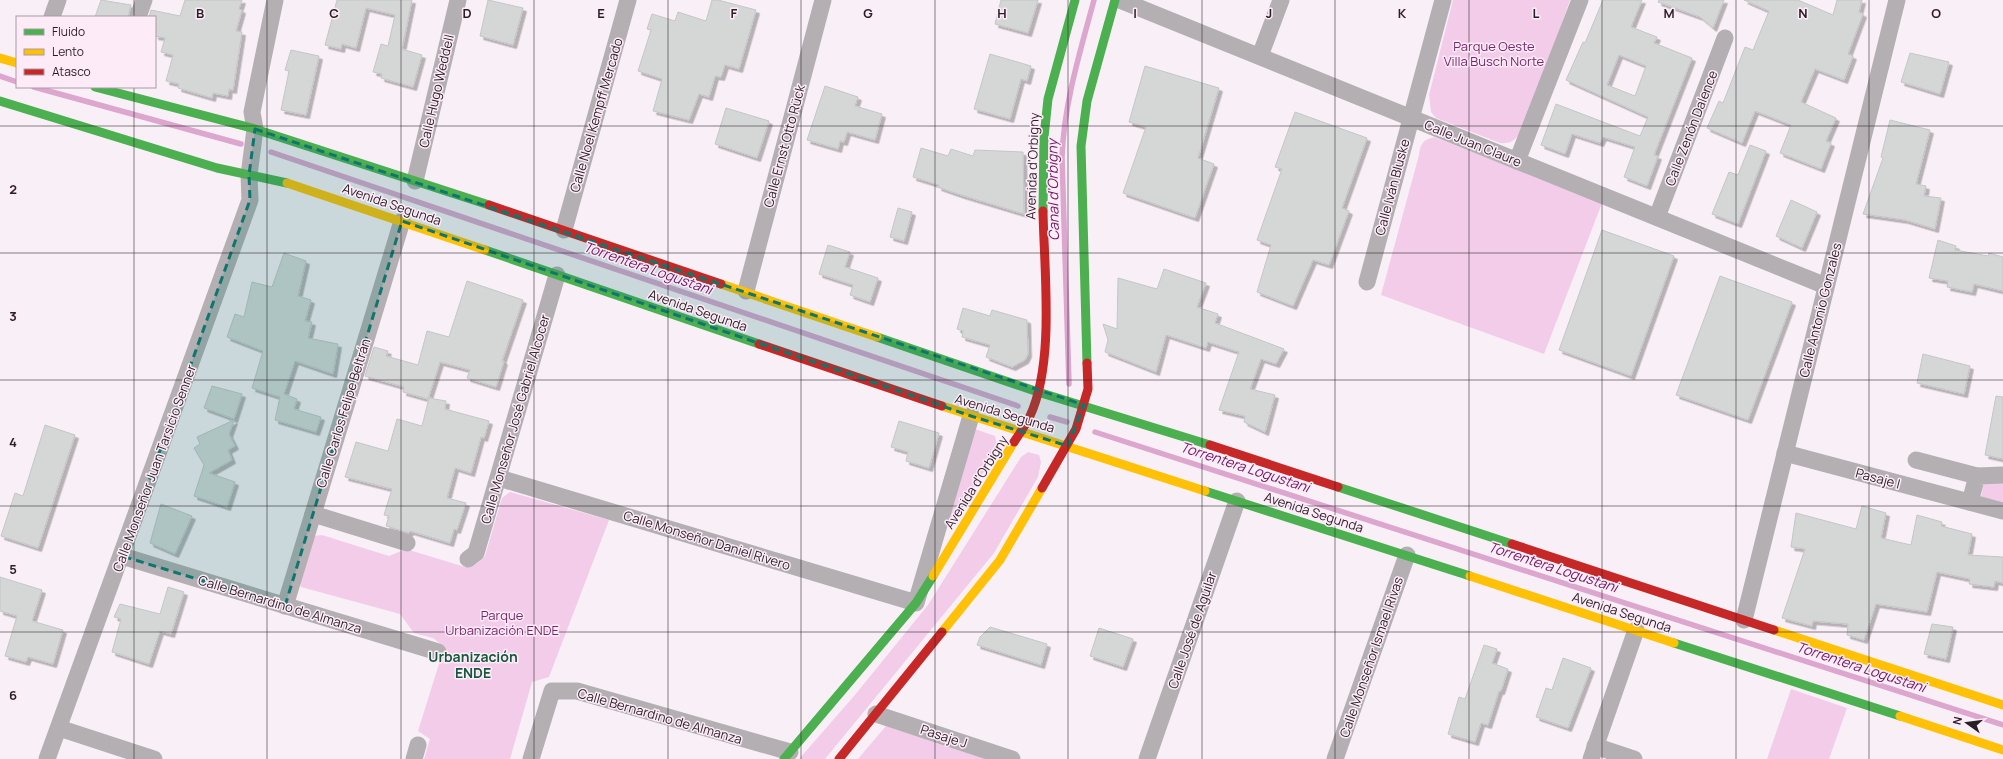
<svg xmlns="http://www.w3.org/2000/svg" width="2003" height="759" font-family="Manrope,sans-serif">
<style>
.green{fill:#f2cce9}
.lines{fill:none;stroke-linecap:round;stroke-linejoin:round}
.stream{stroke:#dca6cf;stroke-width:5.5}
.building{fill:#d5d7d7;stroke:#c4c6c6;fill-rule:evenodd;filter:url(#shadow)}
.street{stroke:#b3afb2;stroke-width:17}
.fast{stroke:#4caf50;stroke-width:9}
.slow{stroke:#ffc107;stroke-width:9}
.jam{stroke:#c62828;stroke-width:9}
.marked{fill:#0f766e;fill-opacity:0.2;stroke:#0f766e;stroke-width:3;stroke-dasharray:8 5;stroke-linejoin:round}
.grid{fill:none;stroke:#281e25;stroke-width:1;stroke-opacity:0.55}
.labels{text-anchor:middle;stroke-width:3;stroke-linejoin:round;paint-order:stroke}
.park-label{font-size:13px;fill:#7b266c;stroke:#fdecf8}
.street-label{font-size:13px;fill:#281e25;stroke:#fdecf8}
.water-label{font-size:14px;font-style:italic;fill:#6f1861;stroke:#fdecf8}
.neighbourhood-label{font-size:14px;font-weight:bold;fill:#16583d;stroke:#fdecf8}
.grid-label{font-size:13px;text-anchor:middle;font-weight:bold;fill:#281e25;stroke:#fdecf8;stroke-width:3;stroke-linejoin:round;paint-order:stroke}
</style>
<defs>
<filter id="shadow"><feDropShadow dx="3.5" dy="3.5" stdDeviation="0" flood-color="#0004"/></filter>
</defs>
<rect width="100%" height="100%" fill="#f9f0f7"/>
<g class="green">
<path d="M1453 0H1570L1527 121C1520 133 1516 145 1500 143L1436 118 1431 112 1429 95Z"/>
<path d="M1434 137 1602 203 1544 354 1381 295 1419 155C1420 144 1423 140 1434 137Z"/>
<path d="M975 429 995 436 997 446 995 454 952 523 950 515Z"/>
<path d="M1028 452 1039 455 1041 462 1038 477 994 553 825 759H799L854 696 928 605 1021 457Z"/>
<path d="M1984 483H2003V502L1981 497Z"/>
<path d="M510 492 609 520 549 677 532 682 510 759H424L430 739 418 731 443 651 442 645 433 638 414 633 400 614 301 587 300 584 314 536 322 535 389 556 406 549 465 567C474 566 479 563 485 556L502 498Z"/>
<path d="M1791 689 1847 708 1829 759H1767Z"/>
<path d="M886 726 986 759H858Z"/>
</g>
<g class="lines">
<g class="stream">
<path d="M0 76 17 82"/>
<path d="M34 87 241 144"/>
<path d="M271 152 1018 406"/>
<path d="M1069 384 1062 157C1064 103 1080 52 1094 0"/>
<path d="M1050 417 1067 422"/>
<path d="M1095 432 2003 725"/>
</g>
</g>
<g class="building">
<path d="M101 0 131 5 128 17H95Z"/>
<path d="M185 0H242L239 9 242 10 236 31 242 32 233 90 229 89 228 96 213 93 212 98 178 88 179 84 166 81 173 55 161 52 165 38 155 36V17H149L151 10 180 16Z"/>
<path d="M337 0H412L402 49 422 55 413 87 381 78 382 74 373 72 381 44 388 46 395 15 366 8 356 48 342 44 341 49 325 45Z"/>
<path d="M488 0 523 8 513 45 480 36Z"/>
<path d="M712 0H718L756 10 739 69 725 65 721 77 715 76 709 97 699 94 689 120 653 111 662 79 638 71 651 30 647 29 652 14 675 21 678 12 706 21Z"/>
<path d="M1001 0H1038L1028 33 995 24Z"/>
<path d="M1603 0H1642L1631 27 1657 37 1654 43 1692 58 1654 155 1658 156 1647 186 1624 177 1635 147 1603 137 1600 143 1572 134 1565 154 1541 145 1556 104 1640 136 1648 117 1566 80 1583 42 1585 43ZM1619 55 1646 66 1635 96 1607 85Z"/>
<path d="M1659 0H1724L1713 28 1700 17 1658 2Z"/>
<path d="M1744 0H1798L1833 15 1837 0H1862L1859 12 1863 14 1848 54 1853 56 1844 80 1815 69 1801 102 1836 118 1826 141 1831 143 1821 169 1780 153 1791 125 1755 111 1742 143 1707 128 1719 101 1723 103 1745 47 1753 50 1769 11Z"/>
<path d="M291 50 319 56 306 115 281 110 289 71 285 70Z"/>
<path d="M1910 53 1949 62 1940 94 1901 82Z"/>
<path d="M990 54 1031 66 1027 81 1021 79 1010 119 974 109Z"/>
<path d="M1145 66 1219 88 1198 158 1214 164 1195 218 1123 193 1146 127 1129 122Z"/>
<path d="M825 86 858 97 855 106 882 114 875 140 847 132 844 142 840 141 838 149 807 140Z"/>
<path d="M726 108 769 121 757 158 715 144Z"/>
<path d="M1295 112 1367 138 1342 208 1349 211 1329 265 1313 260 1293 306 1257 292 1271 245 1257 240 1282 169 1275 167Z"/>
<path d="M1890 120 1930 130 1916 184 1926 186 1924 196 1941 198 1935 229 1905 220 1863 214 1883 158 1881 157Z"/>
<path d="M1750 145 1766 151 1738 224 1712 214 1729 172 1738 175Z"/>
<path d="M921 148 948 156 951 149 973 156 975 150 1023 152 1024 214 961 195 938 187 939 185 913 177Z"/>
<path d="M1791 200 1817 212 1802 248 1776 236Z"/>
<path d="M898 208 912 212 904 241 890 237Z"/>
<path d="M1602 230 1674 256 1631 376 1559 350Z"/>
<path d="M1938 240 1956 246 1955 250 1988 256 1989 253 2003 257V291L1974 284 1972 292 1947 287 1948 281 1929 278Z"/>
<path d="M828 245 850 252 845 267 878 278 870 302 850 295 853 285 819 274Z"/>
<path d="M284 253 306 261 298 296 311 300 305 321 312 322 308 338 338 344 333 374 295 361 284 394 297 399 294 409 321 417 316 432 275 420 280 397 252 388 263 351 227 337 235 314 244 317 252 282 272 287Z"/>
<path d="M1164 269 1206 283 1197 307 1218 314 1215 323 1284 349 1276 364 1261 359 1250 389 1275 395 1265 432 1244 422 1245 416 1219 410 1239 352 1208 342 1206 348 1166 335 1156 372 1105 352 1108 340 1103 324 1117 329 1118 278 1157 289Z"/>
<path d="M1720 276 1792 302 1748 420 1676 395Z"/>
<path d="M467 281 523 300 502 361H504L496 387 467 378 470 370 440 362 428 399 403 392 404 387 365 376 374 347 388 351 386 356 418 365 427 331 449 337Z"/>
<path d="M963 308 990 316 992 310 1027 320 1028 354 1025 360 1012 367 986 357 990 345 962 337 963 331 957 329Z"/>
<path d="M1923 354 1970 366 1964 394 1917 383Z"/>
<path d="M212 386 242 394 234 419 204 408Z"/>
<path d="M1996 396 2003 397V459L1985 455Z"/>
<path d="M429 398 446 401 445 409 489 421 484 438 481 437 471 473 455 468 447 498 466 503 457 530 454 529 450 543 410 531 409 533 386 526 389 516 384 515 392 489 345 477 356 442 388 451 397 419 422 426Z"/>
<path d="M234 420 229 434 235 446 228 450 232 460 209 473 235 482 227 507 194 496 204 465 194 448 200 444 197 437Z"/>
<path d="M899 421 939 433 929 468 906 461 908 452 891 447Z"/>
<path d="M45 425 75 435 38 548 1 536 15 493 23 496Z"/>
<path d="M161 504 192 516 175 554 150 543Z"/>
<path d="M1862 506 1886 513 1881 538 1911 545 1917 515 1942 522 1941 526 1972 534 1968 555 2003 557V583L1995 581 1994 587 1969 584 1970 579 1937 572 1927 612 1876 604 1864 640 1847 635 1848 624 1813 621 1812 626 1782 618 1805 549 1791 547 1796 513 1856 529Z"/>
<path d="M0 577 42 590 32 621 63 630 53 664 28 657 26 662 5 656 17 616 0 611Z"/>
<path d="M168 587 184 592 171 634 160 631 149 664 112 652 121 619 114 617 120 604 160 614Z"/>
<path d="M1932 624 1953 627 1946 659 1924 654Z"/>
<path d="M990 627 1047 644 1041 665 977 645 980 637Z"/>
<path d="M1099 628 1133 639 1123 667 1090 656Z"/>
<path d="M1484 645 1497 649 1492 663 1508 669 1501 691H1499L1488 725 1481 723 1475 742 1448 734 1459 697 1465 699Z"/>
<path d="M1563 658 1591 668 1568 728 1536 717 1546 688 1552 690Z"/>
</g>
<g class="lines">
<g class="street">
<path d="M1120 0 1826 286"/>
<path d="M52 17 58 0"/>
<path d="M138 17 144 0"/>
<path d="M1260 56 1281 0"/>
<path d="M1517 161 1580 0"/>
<path d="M415 181 458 0"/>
<path d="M1657 217 1725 38"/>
<path d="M564 230 628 0"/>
<path d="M1367 282 1443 0"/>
<path d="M746 291 823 0"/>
<path d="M1785 453 2003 511"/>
<path d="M1916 460 1977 476"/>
<path d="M499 478 916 603 971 416"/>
<path d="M1970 502 1977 476 2003 475"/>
<path d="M313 514 407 543"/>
<path d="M122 556 438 652"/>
<path d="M468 559 476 553 557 275"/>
<path d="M285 606 402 221"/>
<path d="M1744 620 1897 0"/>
<path d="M876 714 1012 759"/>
<path d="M59 728 154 759"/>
<path d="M1595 746 1634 759"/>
<path d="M47 759 250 200 249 175 255 129 252 112 275 0"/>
<path d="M414 759 418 745"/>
<path d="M531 759 552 691H577L790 752"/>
<path d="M1147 759 1237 501"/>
<path d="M1335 759 1407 555"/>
<path d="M1591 759 1636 630"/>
</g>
<g class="fast">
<path d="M95 87 255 129 489 205"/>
<path d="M0 101 217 168 287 183"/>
<path d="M1043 211 1044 137 1048 99 1075 0"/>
<path d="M485 250 759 344"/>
<path d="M877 337 1038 392 1210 445"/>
<path d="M1087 363 1081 146 1087 101 1115 0"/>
<path d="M1338 487 1512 544"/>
<path d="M1205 491 1470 576"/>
<path d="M1674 643 1900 716"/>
<path d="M784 759 916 603 933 576"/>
</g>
<g class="slow">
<path d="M0 58 17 63"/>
<path d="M287 183 485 250"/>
<path d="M721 284 877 337"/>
<path d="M942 406 1205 491"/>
<path d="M933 576 1014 442"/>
<path d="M1470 576 1674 643"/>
<path d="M1774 630 2003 705"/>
<path d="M942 632 1000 560 1042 488"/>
<path d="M1900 716 2003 750"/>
</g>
<g class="jam">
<path d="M489 205 721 284"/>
<path d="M759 344 942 406"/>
<path d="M1014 442C1019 434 1026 425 1030 416 1055 362 1044 270 1043 211"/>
<path d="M1210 445 1338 487"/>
<path d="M1042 488 1076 429 1088 389 1087 363"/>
<path d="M1512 544 1774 630"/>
<path d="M839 759 942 632"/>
</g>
</g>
<path class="marked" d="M255 129 1084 405 1068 446 971 416 402 221 285 606 122 556 250 200 249 175Z"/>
<path class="grid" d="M134 0V17M267 0V759M401 0V759M534 0V759M668 0V759M801 0V759M935 0V759M1068 0V759M1202 0V759M1335 0V759M1469 0V759M1602 0V759M1736 0V759M1869 0V759M134 87V759M0 126H2003M0 253H2003M0 380H2003M0 506H2003M0 632H2003"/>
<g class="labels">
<g class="park-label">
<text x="1494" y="51">Parque Oeste<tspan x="1494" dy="15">Villa Busch Norte</tspan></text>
<text x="502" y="620">Parque<tspan x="502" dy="15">Urbanización ENDE</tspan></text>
</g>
<g class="street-label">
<text transform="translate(436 91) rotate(-77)" y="5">Calle Hugo Weddell</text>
<text transform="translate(596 115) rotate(-74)" y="5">Calle Noel Kempff Mercado</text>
<text transform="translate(1691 128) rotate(-69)" y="5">Calle Zenón Dalence</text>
<text transform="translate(1473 143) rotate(22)" y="5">Calle Juan Claure</text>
<text transform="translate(784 146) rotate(-75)" y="5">Calle Ernst Otto Rück</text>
<text transform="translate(1032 166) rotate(-88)" y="5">Avenida d'Orbigny</text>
<text transform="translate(1392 187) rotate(-75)" y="5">Calle Iván Bluske</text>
<text transform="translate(392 204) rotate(19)" y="5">Avenida Segunda</text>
<text transform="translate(698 310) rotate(19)" y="5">Avenida Segunda</text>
<text transform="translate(1820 310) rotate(-76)" y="5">Calle Antonio Gonzales</text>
<text transform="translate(343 413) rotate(-73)" y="5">Calle Carlos Felipe Beltrán</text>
<text transform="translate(1005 413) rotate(17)" y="5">Avenida Segunda</text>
<text transform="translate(515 419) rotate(-74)" y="5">Calle Monseñor José Gabriel Alcocer</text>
<text transform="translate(154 468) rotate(-70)" y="5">Calle Monseñor Juan Tarsicio Senner</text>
<text transform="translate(1878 478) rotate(15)" y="5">Pasaje I</text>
<text transform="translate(976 482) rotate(-58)" y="5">Avenida d'Orbigny</text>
<text transform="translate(1314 512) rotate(18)" y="5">Avenida Segunda</text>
<text transform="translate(707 540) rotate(17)" y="5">Calle Monseñor Daniel Rivero</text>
<text transform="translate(280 604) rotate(17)" y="5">Calle Bernardino de Almanza</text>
<text transform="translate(1622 612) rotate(18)" y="5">Avenida Segunda</text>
<text transform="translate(1192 630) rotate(-71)" y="5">Calle José de Aguilar</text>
<text transform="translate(1371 657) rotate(-71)" y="5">Calle Monseñor Ismael Rivas</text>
<text transform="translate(660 716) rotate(16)" y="5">Calle Bernardino de Almanza</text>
<text transform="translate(944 736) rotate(18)" y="5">Pasaje J</text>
</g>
<g class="water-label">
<text transform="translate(1053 190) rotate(-91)" y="5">Canal d'Orbigny</text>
<text transform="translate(648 268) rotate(19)" y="5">Torrentera Logustani</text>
<text transform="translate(1245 467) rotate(18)" y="5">Torrentera Logustani</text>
<text transform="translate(1553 567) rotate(18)" y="5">Torrentera Logustani</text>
<text transform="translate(1861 667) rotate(18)" y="5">Torrentera Logustani</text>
</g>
<g class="neighbourhood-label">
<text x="473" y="662">Urbanización<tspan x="473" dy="16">ENDE</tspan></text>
</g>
</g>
<g class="grid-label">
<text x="200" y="18">B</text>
<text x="334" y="18">C</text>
<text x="467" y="18">D</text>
<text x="601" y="18">E</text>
<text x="734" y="18">F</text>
<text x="868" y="18">G</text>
<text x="1002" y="18">H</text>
<text x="1135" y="18">I</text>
<text x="1269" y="18">J</text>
<text x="1402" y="18">K</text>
<text x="1536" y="18">L</text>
<text x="1669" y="18">M</text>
<text x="1803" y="18">N</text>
<text x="1936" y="18">O</text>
<text x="13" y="194">2</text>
<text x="13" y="321">3</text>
<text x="13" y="447">4</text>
<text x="13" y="574">5</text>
<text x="13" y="700">6</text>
</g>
<rect x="16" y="16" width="140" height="72" fill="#fdecf8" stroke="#a89aa4"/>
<rect x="24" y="29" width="20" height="6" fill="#4caf50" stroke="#a89aa4"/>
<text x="52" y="36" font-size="12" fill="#281e25">Fluido</text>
<rect x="24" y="49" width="20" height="6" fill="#ffc107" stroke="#a89aa4"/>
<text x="52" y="56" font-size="12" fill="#281e25">Lento</text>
<rect x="24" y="69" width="20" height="6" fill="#c62828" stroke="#a89aa4"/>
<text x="52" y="76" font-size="12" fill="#281e25">Atasco</text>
<g transform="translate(1967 723) rotate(284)" stroke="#fdecf8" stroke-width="3" paint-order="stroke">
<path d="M0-3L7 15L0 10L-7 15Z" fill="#281e25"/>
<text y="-6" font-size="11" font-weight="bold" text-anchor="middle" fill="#281e25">N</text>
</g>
</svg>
